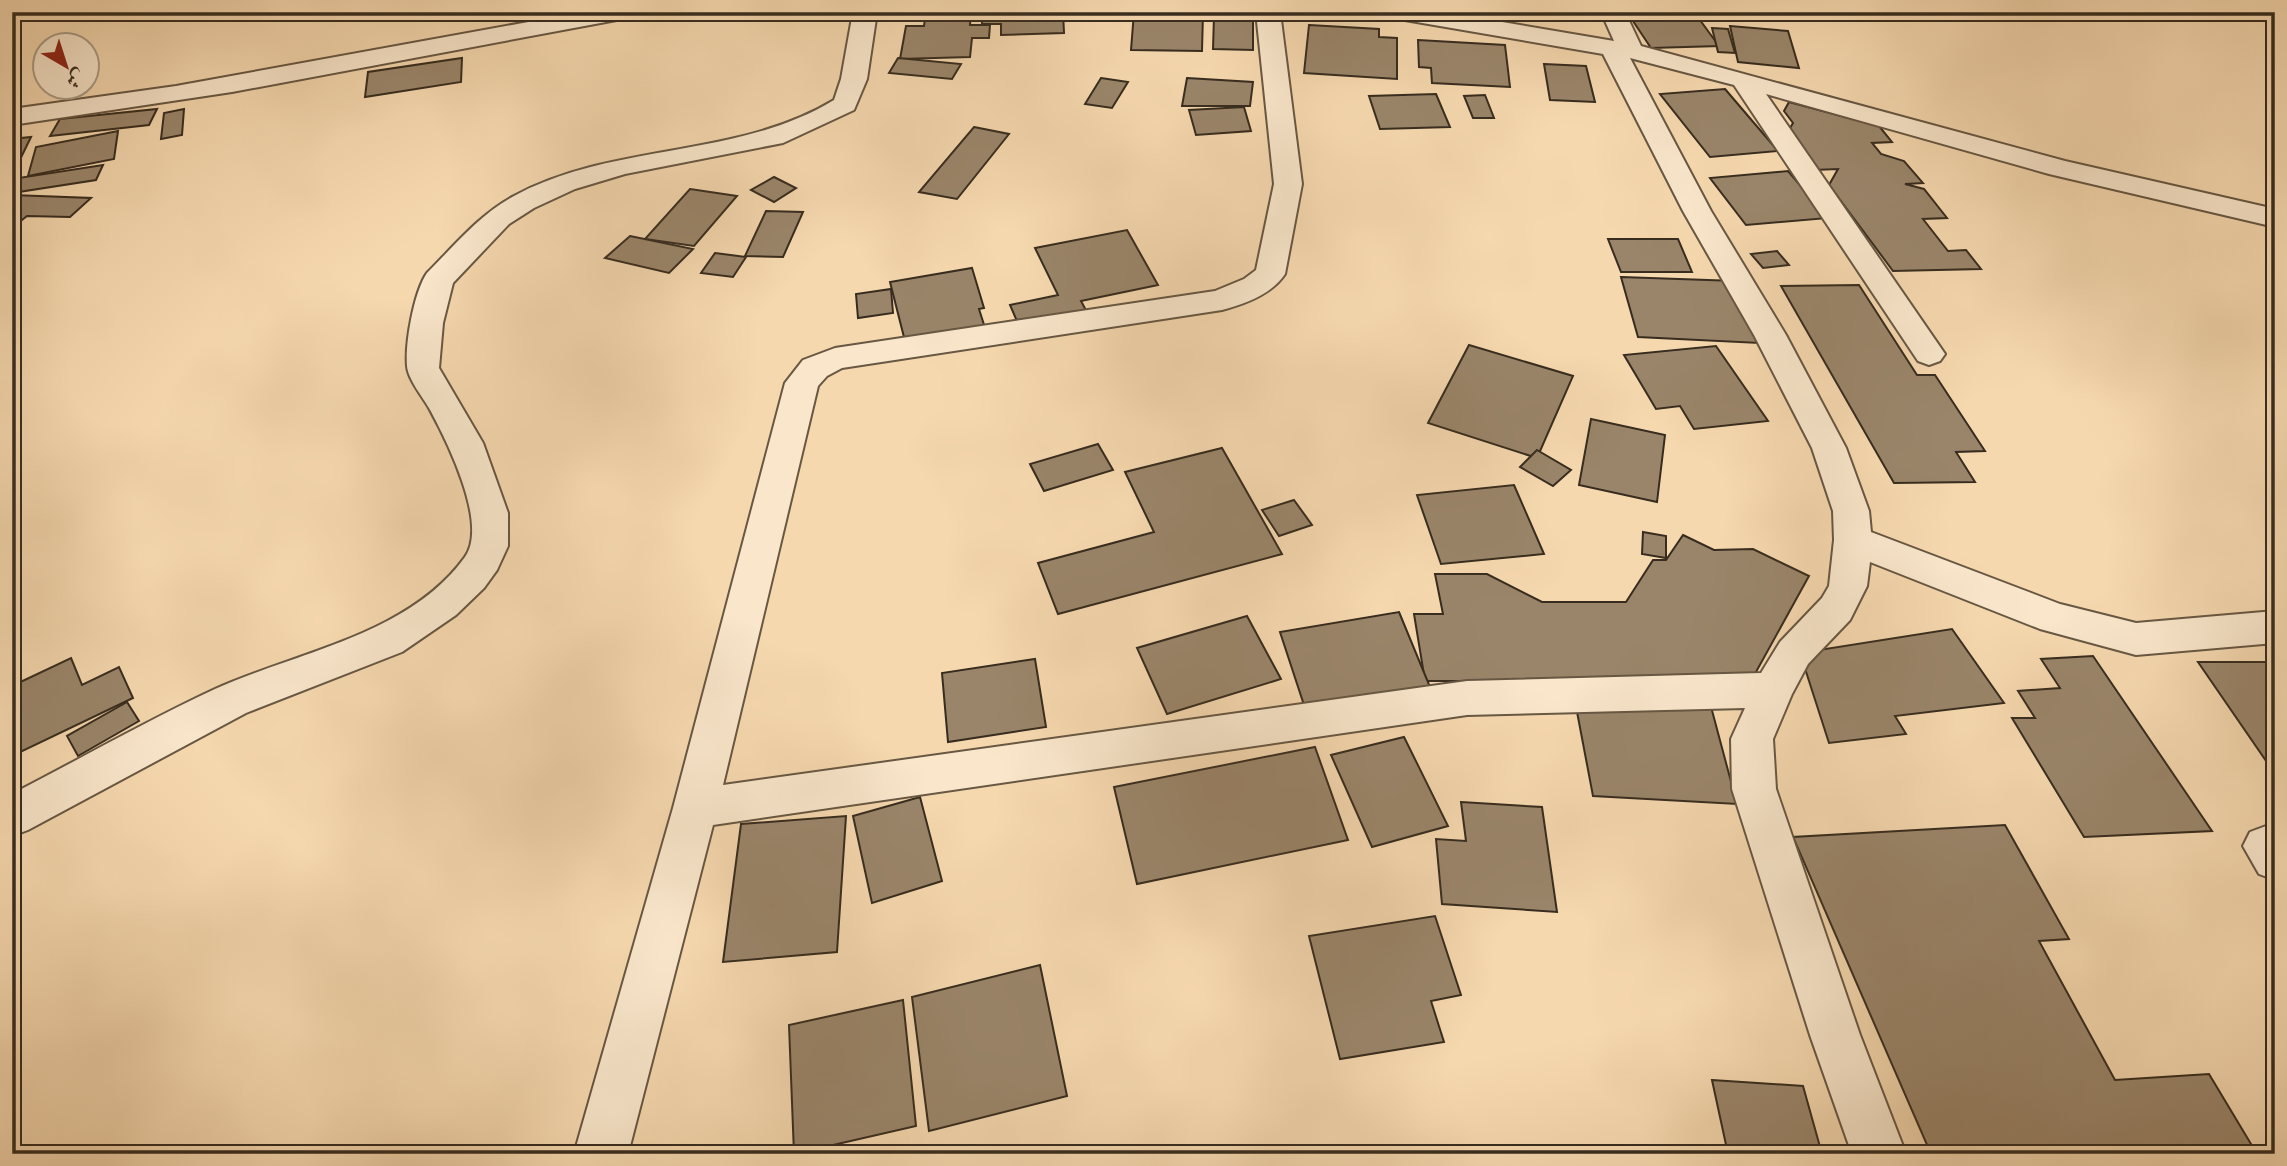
<svg xmlns="http://www.w3.org/2000/svg" width="2287" height="1166" font-family="Alegreya,Amiri,serif">
<style>
.building{fill:#9a856a;stroke:#372c1f;stroke-width:2}
.lines{fill:none;stroke-linecap:round;stroke-linejoin:round}
.minor-casing{stroke:#675743;stroke-width:4}
.minor{fill:#f9e6cb;fill-rule:evenodd}
</style>
<rect width="100%" height="100%" fill="#f6d8af"/>
<filter id="stains"><feTurbulence type="fractalNoise" baseFrequency=".00286" numOctaves="4"/><feColorMatrix values="0 0 0 0 .2 0 0 0 0 .09 0 0 0 0 .02 0 0 0 .5 -.17"/></filter>
<radialGradient id="worn" r=".72"><stop offset=".6" stop-color="#630" stop-opacity="0"/><stop offset="1" stop-color="#630" stop-opacity=".3"/></radialGradient>
<g class="building">
<path d="M926 12H971L970 25H990L989 38H972L970 57 900 59 906 26H924Z"/>
<path d="M982 12H1063L1064 33 1001 35V24H982Z"/>
<path d="M1134 12 1203 13 1202 51 1131 50Z"/>
<path d="M1201 12H1253V50L1213 49 1214 16 1201 15Z"/>
<path d="M1526 12H1608L1612 18 1531 21Z"/>
<path d="M1627 12H1694L1719 46 1651 48Z"/>
<path d="M1309 25 1379 29V37L1397 38V79L1304 73Z"/>
<path d="M1730 26 1788 31 1799 68 1738 62Z"/>
<path d="M1712 28 1728 29 1735 53 1718 52Z"/>
<path d="M1418 40 1505 45 1510 87 1432 83 1431 68 1419 67Z"/>
<path d="M462 58 461 82 365 97 368 72Z"/>
<path d="M898 58 961 64 952 79 889 73Z"/>
<path d="M1544 64 1586 66 1595 102 1550 100Z"/>
<path d="M1101 78 1128 82 1112 108 1085 104Z"/>
<path d="M1187 78 1253 82 1250 106H1182Z"/>
<path d="M1725 89 1778 151 1710 157 1660 94Z"/>
<path d="M1436 94 1450 127 1380 129 1369 96Z"/>
<path d="M1485 95 1494 118H1473L1464 96Z"/>
<path d="M1789 102 1879 126 1892 142 1872 143 1881 154 1904 161 1923 183 1905 184 1924 189 1947 218 1923 219 1948 251 1966 250 1981 269 1893 271 1829 185 1838 169 1814 170 1787 133 1793 123 1784 111Z"/>
<path d="M1244 107 1251 131 1196 135 1189 110Z"/>
<path d="M157 109 149 125 50 136 60 119Z"/>
<path d="M184 109 182 135 161 139 164 113Z"/>
<path d="M974 127 1009 134 957 199 919 192Z"/>
<path d="M118 131 114 159 28 176 36 147Z"/>
<path d="M31 137 14 172H12V139Z"/>
<path d="M103 165 96 180 12 193V179Z"/>
<path d="M1788 171 1828 218 1746 225 1710 178Z"/>
<path d="M774 177 796 188 774 202 751 190Z"/>
<path d="M690 189 737 196 694 246 645 239Z"/>
<path d="M12 195 91 198 70 217 27 216 12 228Z"/>
<path d="M766 211 803 212 783 257 745 256Z"/>
<path d="M1127 230 1158 285 1081 301 1088 314 1020 328 1010 305 1058 295 1035 248Z"/>
<path d="M630 236 693 249 669 273 605 258Z"/>
<path d="M1608 239H1678L1692 272H1621Z"/>
<path d="M1777 251 1789 265 1763 268 1751 254Z"/>
<path d="M715 253 746 257 733 277 701 273Z"/>
<path d="M972 268 984 308 979 309 986 331 906 345 890 282Z"/>
<path d="M1621 277 1736 281 1759 343 1638 337Z"/>
<path d="M1859 285 1917 375H1935L1985 451 1956 452 1975 482 1894 483 1781 286Z"/>
<path d="M891 289 893 313 858 318 856 294Z"/>
<path d="M1469 345 1573 376 1537 458 1428 423Z"/>
<path d="M1716 346 1768 421 1694 429 1680 406 1656 409 1624 355Z"/>
<path d="M1591 419 1665 435 1657 502 1579 485Z"/>
<path d="M1098 444 1113 470 1044 491 1030 464Z"/>
<path d="M1222 448 1282 554 1058 614 1038 563 1154 532 1125 472Z"/>
<path d="M1537 450 1571 470 1553 486 1520 467Z"/>
<path d="M1514 485 1544 554 1441 564 1417 495Z"/>
<path d="M1294 500 1312 525 1279 536 1262 510Z"/>
<path d="M1643 532 1666 536V558L1642 554Z"/>
<path d="M1683 535 1714 550 1753 549 1809 576 1751 681H1425L1414 614H1443L1435 574H1487L1542 602H1626L1653 560H1666Z"/>
<path d="M1399 612 1430 687 1305 708 1280 632Z"/>
<path d="M1247 616 1281 679 1167 714 1137 648Z"/>
<path d="M1952 629 2004 703 1895 716 1906 734 1829 743 1800 653Z"/>
<path d="M2093 656 2212 831 2084 837 2012 718H2035L2018 691 2060 688 2041 659Z"/>
<path d="M71 658 82 685 119 667 133 698 12 756V686Z"/>
<path d="M1035 659 1046 727 948 742 942 673Z"/>
<path d="M2198 662H2275V774Z"/>
<path d="M1574 696 1710 703 1737 804 1593 796Z"/>
<path d="M127 702 139 721 78 756 67 736Z"/>
<path d="M1404 737 1448 826 1372 847 1331 755Z"/>
<path d="M1315 747 1348 840 1137 884 1114 787Z"/>
<path d="M920 797 942 881 872 903 853 816Z"/>
<path d="M1461 802 1542 807 1557 912 1442 904 1436 839 1466 841Z"/>
<path d="M846 816 837 952 723 962 741 824Z"/>
<path d="M2005 825 2069 939 2039 941 2115 1080 2209 1074 2257 1154H1931L1793 837Z"/>
<path d="M1435 916 1461 995 1431 1001 1444 1042 1340 1059 1309 936Z"/>
<path d="M1040 965 1067 1096 929 1131 912 997Z"/>
<path d="M903 1000 916 1126 794 1154 789 1025Z"/>
<path d="M1712 1080 1803 1086 1822 1154H1728Z"/>
</g>
<g class="lines">
<g class="minor-casing">
<g id="minor">
<path d="M583 12H634L630 17 622 19 232 92 12 125V109L176 86Z"/>
<path d="M853 12H877L867 79 854 110 783 143 625 174 575 189 534 208 509 224 453 283 443 323 439 368 483 443 508 513V546L497 570 484 588 456 615 402 652 246 713 28 830 12 836V794C80 759 146 721 215 689 297 652 409 635 465 557 489 524 446 439 429 408 422 396 408 379 407 366 405 343 414 292 427 273 454 246 480 214 514 196 614 142 737 159 834 100L841 79Z"/>
<path d="M1256 12H1280L1302 184 1285 274C1272 294 1245 304 1222 310L842 368 827 376 818 386 723 785 1467 681 1761 673 1780 642 1822 598 1829 586 1834 540 1833 511 1812 448 1754 335 1683 211 1603 54 1399 19 1391 17 1387 12H1443L1614 41 1601 12H1625L1641 46 2065 161 2275 209V227L2049 174 1766 94 1945 354 1940 361 1929 365 1918 361 1734 85 1630 58 1711 211 1786 335 1846 448 1869 511 1871 532 2060 604 2136 623 2275 611V643L2136 655 2040 629 1870 562 1867 586 1850 620 1808 664 1792 694 1773 739 1776 789 1860 1035 1906 1154H1852L1810 1035 1732 789 1731 739 1745 708 1467 715 713 825 628 1154H574L673 808 785 383 803 360 835 348 1215 291 1244 279 1256 270 1274 184Z"/>
<path d="M2266 826 2275 829V880L2259 874 2243 846 2250 832Z"/>
</g>
</g>
<use href="#minor" class="minor"/>
</g>
<rect width="2287" height="1166" fill="none" stroke="#f6d8af" stroke-width="42"/>
<rect x="14" y="14" width="2259" height="1138" fill="none" stroke="#372c1f" stroke-width="3.5"/>
<rect x="21" y="21" width="2245" height="1124" fill="none" stroke="#372c1f" stroke-width="2"/>
<g transform="translate(66 66) rotate(141)"><circle r="33" fill="#f9e6cb" stroke="#ab9c86" stroke-width="2"/>
<path d="M0-5L12 26L0 18L-12 26Z" fill="#8f2418"/>
<text y="-10" font-size="19" font-weight="bold" text-anchor="middle" fill="#372c1f">ش</text>
</g>
<rect width="100%" height="100%" filter="url(#stains)"/>
<rect width="100%" height="100%" fill="url(#worn)"/>
</svg>
